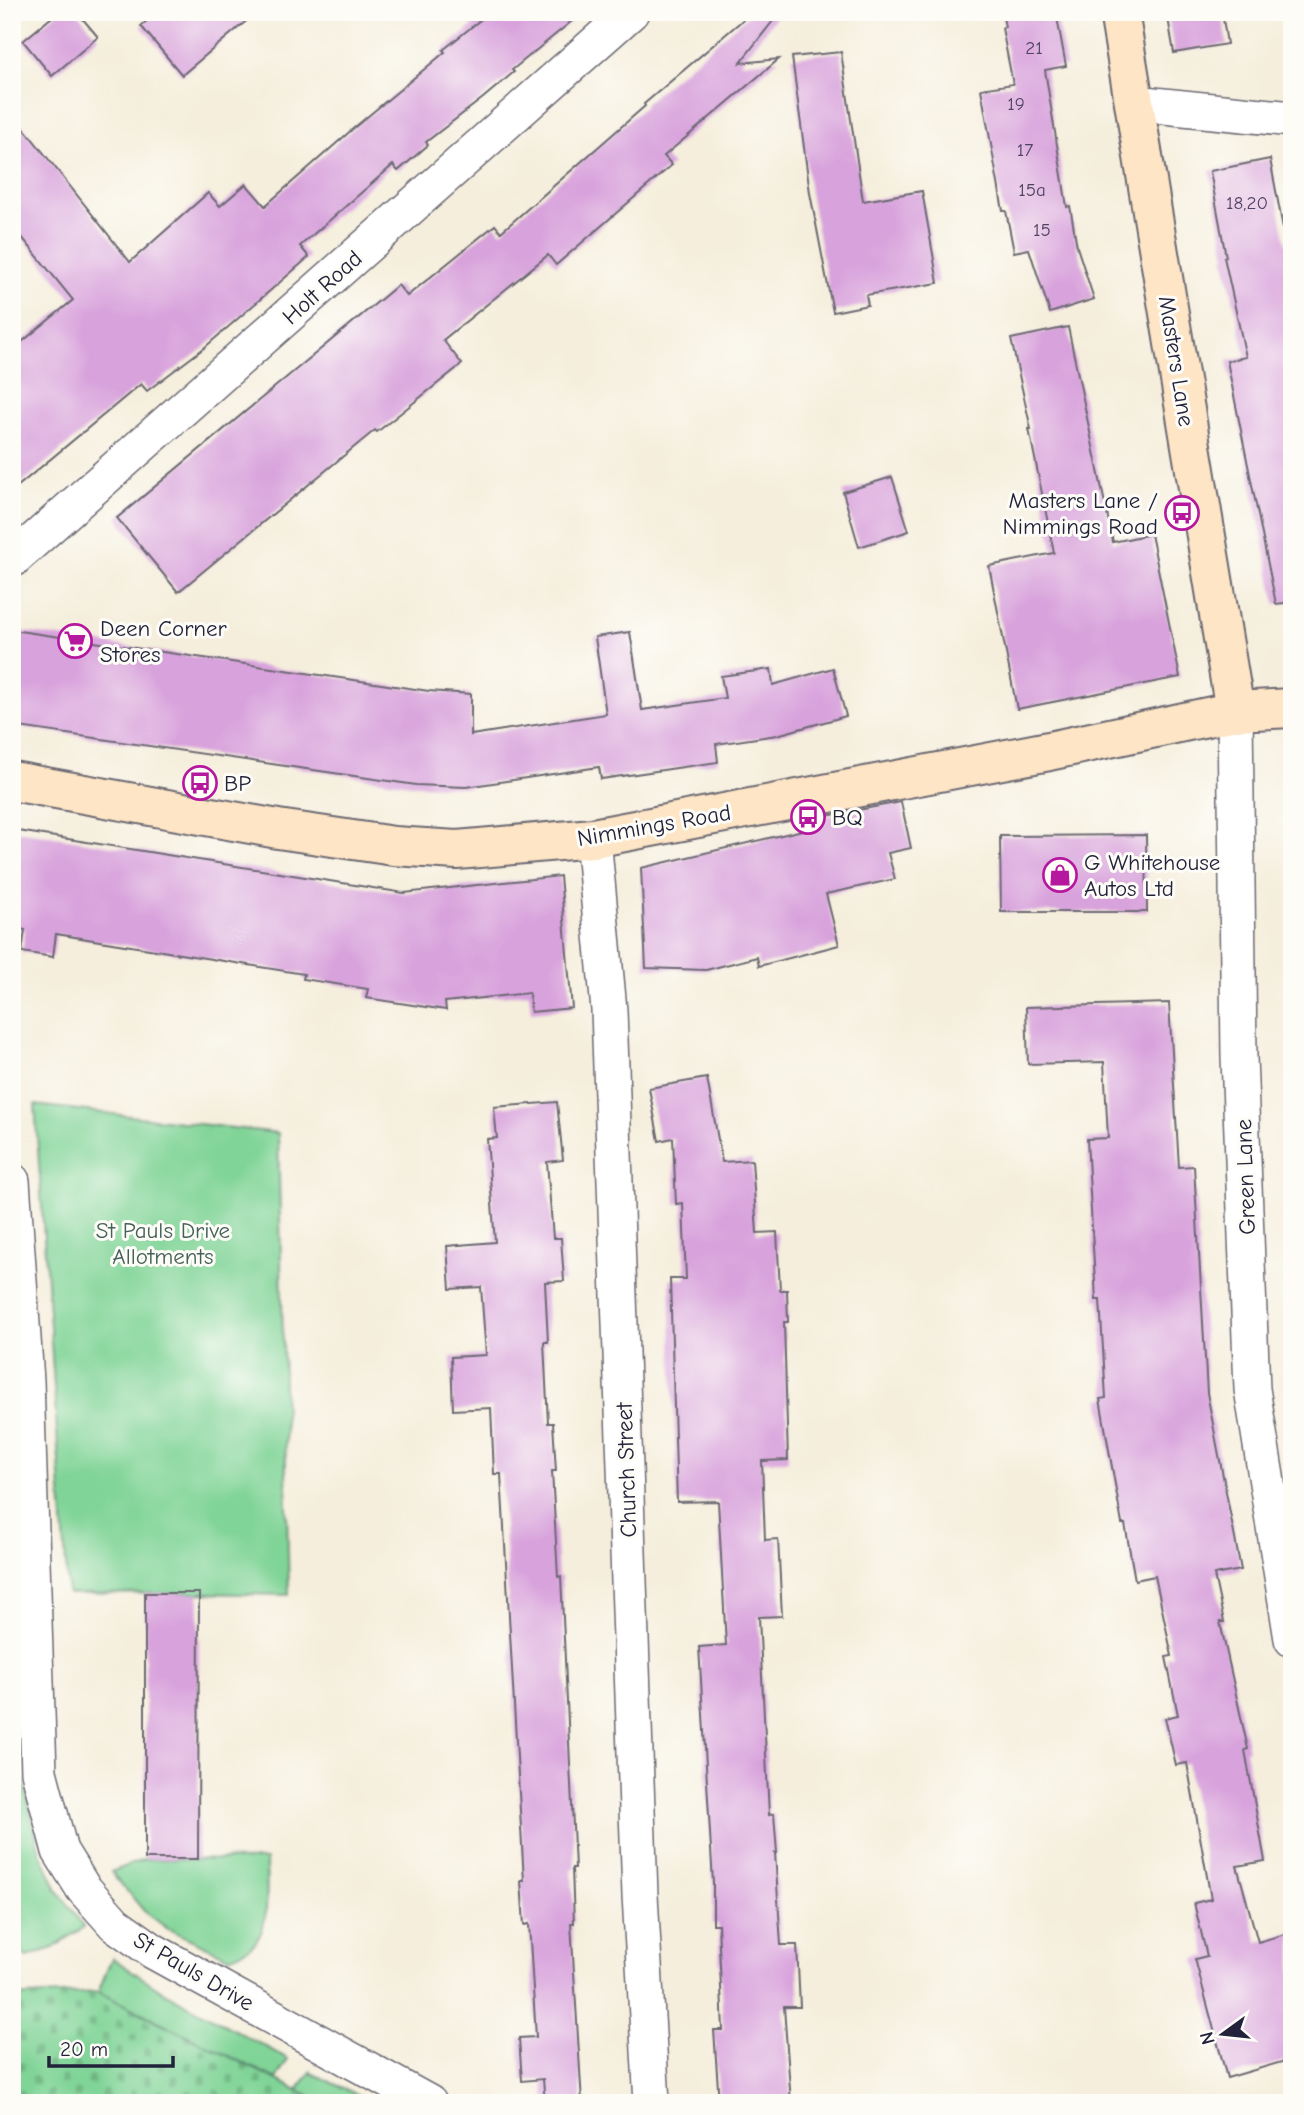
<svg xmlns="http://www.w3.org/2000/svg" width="1304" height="2115" font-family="'Comic Neue',sans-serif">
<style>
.green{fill:#80d497;stroke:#517b69;stroke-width:2}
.cemetery{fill:url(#cemetery-stones);stroke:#517b69;stroke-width:2}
.building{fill:#d8a2dc}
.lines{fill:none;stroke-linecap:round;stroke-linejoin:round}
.street-casing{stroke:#6c6973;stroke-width:38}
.secondary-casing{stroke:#6c6973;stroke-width:42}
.street{stroke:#fff;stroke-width:35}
.secondary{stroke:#fde5c5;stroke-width:38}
.labels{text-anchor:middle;stroke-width:6;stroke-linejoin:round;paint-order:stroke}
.number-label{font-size:19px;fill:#504263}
.street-label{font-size:23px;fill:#22223b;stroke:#fdfcf7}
.poi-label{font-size:23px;fill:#22223b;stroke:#fdfcf7;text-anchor:start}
.park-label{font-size:23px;fill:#43605b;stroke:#fdfcf7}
</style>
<defs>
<pattern id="cemetery-stones" width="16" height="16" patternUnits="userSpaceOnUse" patternTransform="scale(1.75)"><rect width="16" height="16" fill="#80d497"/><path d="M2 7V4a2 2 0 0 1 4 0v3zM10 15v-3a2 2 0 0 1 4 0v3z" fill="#6eb683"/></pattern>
</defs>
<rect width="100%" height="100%" fill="#fdfcf7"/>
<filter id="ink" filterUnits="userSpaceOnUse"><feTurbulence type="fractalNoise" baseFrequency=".0143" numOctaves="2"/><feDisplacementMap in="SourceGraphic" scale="14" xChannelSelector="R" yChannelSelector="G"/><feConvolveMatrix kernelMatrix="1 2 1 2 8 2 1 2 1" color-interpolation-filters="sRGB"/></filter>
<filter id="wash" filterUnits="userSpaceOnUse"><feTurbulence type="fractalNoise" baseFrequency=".00686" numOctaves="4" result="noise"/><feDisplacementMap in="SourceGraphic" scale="28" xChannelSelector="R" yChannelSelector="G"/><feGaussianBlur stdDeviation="1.57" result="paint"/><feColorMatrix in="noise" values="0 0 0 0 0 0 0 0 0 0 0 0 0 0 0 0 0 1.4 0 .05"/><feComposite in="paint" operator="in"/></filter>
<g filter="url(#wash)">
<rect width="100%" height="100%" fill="#f5eedc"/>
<g class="green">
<path d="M35 1105 278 1133 289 1595 199 1593 68 1594Z"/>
<path d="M12 1752 18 1758 40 1853 57 1889 84 1927 53 1948 27 1957 12 1948Z"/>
<path d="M145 1859 266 1860C266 1883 272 1932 250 1947 244 1951 236 1954 229 1957L168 1929 144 1911 111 1872Z"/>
<path d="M112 1958 164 1992 288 2059 276 2079 98 1992Z"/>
<path d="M311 2072V2073L375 2103H324L297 2090Z"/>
</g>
<path class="cemetery" d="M98 1992 324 2103H12V1997Z"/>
<g id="blocks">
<g class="building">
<path d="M58 12H77L98 37 52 76 23 41Z"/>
<path d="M157 12H257L182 75 141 26Z"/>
<path d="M490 12H583L512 70 514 72 483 98 426 142 428 145 398 171 393 165 300 246 309 257 204 348 147 391 141 384 12 491V350L73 300 12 225V113L130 262 208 193 220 206 246 184 265 206 355 127 445 52 443 50Z"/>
<path d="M752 12H780L740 63 779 59 664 156 672 165 556 265 548 255 443 340 462 364 377 432 375 430 178 592 117 518 398 285 407 296 495 225 501 232 645 106 644 104Z"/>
<path d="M1002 12H1056L1066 66 1045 70 1067 207 1070 206 1077 247 1094 299 1050 313 1029 249 1014 252 1006 211H1003L981 89 1013 84 1002 28 1005 27Z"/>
<path d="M1167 12H1222L1227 44 1174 53Z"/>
<path d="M841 52 863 201 922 191 938 283 866 295 868 305 833 312 810 193 792 57Z"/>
<path d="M1270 159 1286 244 1292 243V602L1276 604 1227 361 1246 357 1224 257H1226L1210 171Z"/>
<path d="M1068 327 1113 542 1151 534 1180 677 1017 709 989 566 1054 553 1029 429H1031L1011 339Z"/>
<path d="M892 477 909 531 859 547 843 492Z"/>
<path d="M12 630 429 691 471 694V735L606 714 595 637 630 632 642 710 725 698 721 676 771 669 773 685 833 668 846 716 777 735 716 744 718 762 601 779 599 767 466 787 416 785 12 726Z"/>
<path d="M901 802 911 848 888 853 895 879 826 894 839 945 759 966 757 957 706 970 646 968 641 868 824 825 821 817Z"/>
<path d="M12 830 404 893 560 876 572 1008 531 1012 529 993 445 1002 446 1010 366 998 368 989 303 979 304 974 56 934 53 957 22 952 25 930 12 927Z"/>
<path d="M1146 835 1147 912H1001L1000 836Z"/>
<path d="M1169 1003 1179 1167 1194 1166 1207 1393 1241 1570 1214 1575 1224 1622H1220L1248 1749 1245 1750 1265 1861 1237 1866 1258 1942 1292 1932V2059L1227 2078 1195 1959 1207 1956 1194 1903 1211 1899 1187 1763 1176 1765 1165 1718 1178 1715 1166 1657 1172 1656 1155 1576 1135 1580 1125 1524H1122L1100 1399 1106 1398 1100 1300H1096L1087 1139 1108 1138 1104 1062 1028 1064 1026 1007Z"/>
<path d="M707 1078 722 1162 752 1160 757 1233 777 1232 780 1290H787L788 1322H784L788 1460 762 1461 765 1540 778 1539 782 1616 759 1617 769 1815 774 1814 777 1853H775L781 1945H797L800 2007H784L791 2103H719L714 2030H723L718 1924H713V1883L699 1647 726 1645 718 1501 677 1502 670 1279H686L683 1203 676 1204 673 1138 659 1141 649 1088Z"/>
<path d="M557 1102 563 1160 547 1162 553 1238H561L564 1281 545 1282 548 1342H544L548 1423H553L556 1471H552L558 1577 561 1576 575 1868H572L574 1923H571L582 2103H545L543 2079 522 2081 519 2038 536 2037 529 1924 524 1925 521 1881H524L501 1474H494L491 1408 453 1410 451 1357 486 1355 481 1287 450 1289 447 1246 495 1242 487 1139 497 1138 494 1107Z"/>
<path d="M145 1593H199L198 1859H145Z"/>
</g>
</g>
</g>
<g filter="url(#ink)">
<use href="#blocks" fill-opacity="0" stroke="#6c6973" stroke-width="2"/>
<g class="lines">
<g class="street-casing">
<g id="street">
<path d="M1134 103 1292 119"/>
<path d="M12 560 631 12"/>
<path d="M1235 711 1239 1057 1252 1389 1292 1639"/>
<path d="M593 838 609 1010 640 1895 652 2103"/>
<path d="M12 1181 26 1381 39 1772 60 1851 83 1888 115 1924 153 1951 429 2103"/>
</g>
</g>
<g class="secondary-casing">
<g id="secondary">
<path d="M1119 12 1235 711"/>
<path d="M12 781 278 829 394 846 457 850 593 838 1049 751 1235 711 1292 708"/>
</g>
</g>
<use href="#street" class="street"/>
<use href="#secondary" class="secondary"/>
</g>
</g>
<defs>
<g id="bus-ring" transform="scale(1.75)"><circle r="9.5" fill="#fdfcf7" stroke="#b5179e" stroke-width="1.5"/><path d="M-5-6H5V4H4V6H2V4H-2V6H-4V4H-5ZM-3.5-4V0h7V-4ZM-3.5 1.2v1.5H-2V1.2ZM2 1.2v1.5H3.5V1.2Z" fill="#b5179e"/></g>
<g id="supermarket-ring" transform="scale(1.75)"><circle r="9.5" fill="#fdfcf7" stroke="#b5179e" stroke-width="1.5"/><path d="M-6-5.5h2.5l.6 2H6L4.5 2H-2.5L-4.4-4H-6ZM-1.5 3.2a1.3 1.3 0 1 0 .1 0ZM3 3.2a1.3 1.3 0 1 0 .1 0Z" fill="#b5179e"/></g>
<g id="shop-ring" transform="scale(1.75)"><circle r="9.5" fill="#fdfcf7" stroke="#b5179e" stroke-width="1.5"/><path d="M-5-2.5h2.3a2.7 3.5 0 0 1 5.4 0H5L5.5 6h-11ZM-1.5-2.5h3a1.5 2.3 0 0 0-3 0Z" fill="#b5179e"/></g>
</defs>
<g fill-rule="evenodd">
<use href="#bus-ring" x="1182" y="513"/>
<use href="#supermarket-ring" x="75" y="641"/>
<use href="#bus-ring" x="200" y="783"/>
<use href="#bus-ring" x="808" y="817"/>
<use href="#shop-ring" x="1060" y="875"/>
</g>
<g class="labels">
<g class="number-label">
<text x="1034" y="54">21</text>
<text x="1016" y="110">19</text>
<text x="1025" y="156">17</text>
<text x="1032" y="196">15a</text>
<text x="1247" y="209">18,20</text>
<text x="1042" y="236">15</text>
</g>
<g class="street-label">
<text transform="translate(322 287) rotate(-42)" y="8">Holt Road</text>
<text transform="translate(1177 361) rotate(81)" y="8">Masters Lane</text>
<text transform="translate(654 825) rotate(-10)" y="8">Nimmings Road</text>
<text transform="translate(1245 1177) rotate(-92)" y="8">Green Lane</text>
<text transform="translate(626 1470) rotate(-92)" y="8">Church Street</text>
<text transform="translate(194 1971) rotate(30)" y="8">St Pauls Drive</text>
</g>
<g class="poi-label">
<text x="1158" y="508" text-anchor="end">Masters Lane /<tspan x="1158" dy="26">Nimmings Road</tspan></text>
<text x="100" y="636">Deen Corner<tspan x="100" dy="26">Stores</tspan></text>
<text x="224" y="791">BP</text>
<text x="832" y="825">BQ</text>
<text x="1084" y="870">G Whitehouse<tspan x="1084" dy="26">Autos Ltd</tspan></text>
</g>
<g class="park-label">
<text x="163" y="1238">St Pauls Drive<tspan x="163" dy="26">Allotments</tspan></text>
</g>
</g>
<rect width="1304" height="2115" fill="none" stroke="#fdfcf7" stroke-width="42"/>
<g transform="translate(1223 2034) rotate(255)" stroke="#fdfcf7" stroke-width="5" paint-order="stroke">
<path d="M0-5L12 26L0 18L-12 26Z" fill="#22223b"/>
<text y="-10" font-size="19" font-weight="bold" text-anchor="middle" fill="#22223b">N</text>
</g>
<path d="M49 2056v10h124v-10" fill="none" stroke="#22223b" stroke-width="3.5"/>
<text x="60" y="2056" font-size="21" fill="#22223b" stroke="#fdfcf7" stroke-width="5" paint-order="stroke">20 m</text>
</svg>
